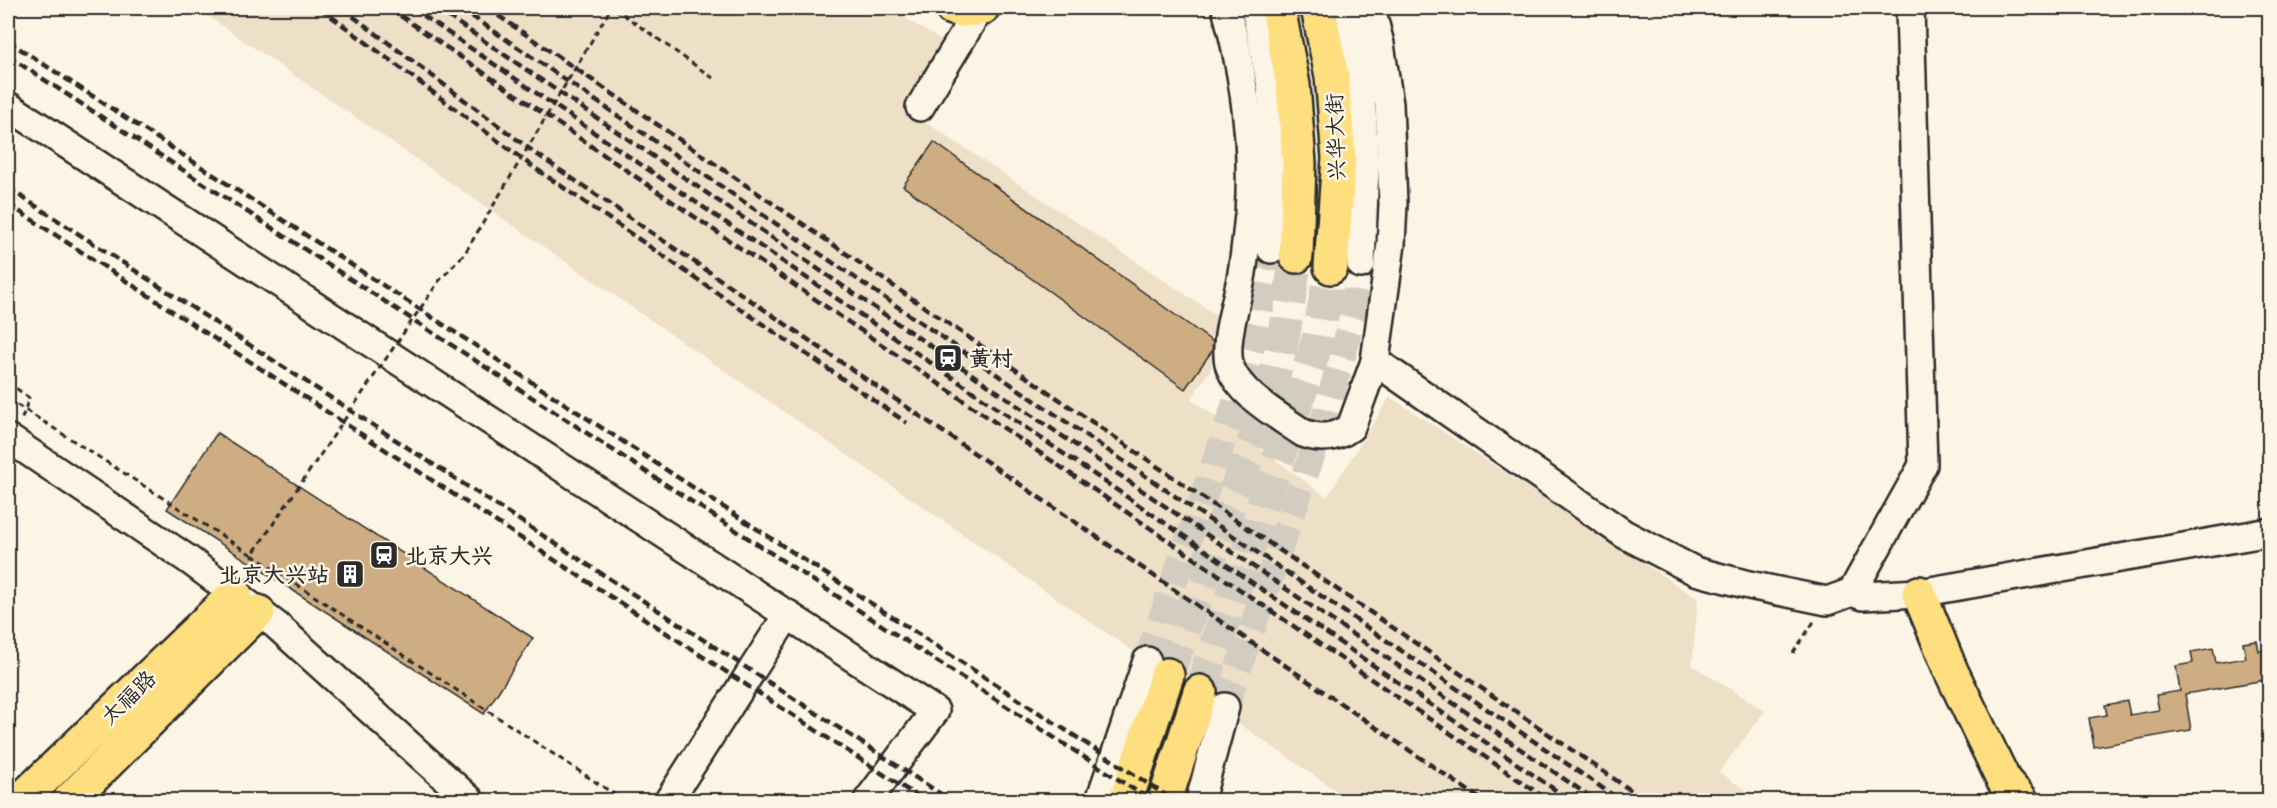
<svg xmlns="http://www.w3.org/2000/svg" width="2277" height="808" font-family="Dekko,'LXGW WenKai TC',sans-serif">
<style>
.built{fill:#eedfc7}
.building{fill:#cfad82;stroke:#2b2b2b;stroke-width:1.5}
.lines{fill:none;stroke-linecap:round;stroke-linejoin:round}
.minor-tunnel{stroke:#d2cdc0;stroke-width:27;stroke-dasharray:27 14;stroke-linecap:butt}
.major-tunnel{stroke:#d2cdc0;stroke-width:33;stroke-dasharray:33 16;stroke-linecap:butt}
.minor-casing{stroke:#2b2b2b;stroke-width:32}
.major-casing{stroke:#2b2b2b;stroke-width:38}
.path{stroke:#2b2b2b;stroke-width:3;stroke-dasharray:6 4.5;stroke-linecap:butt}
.minor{stroke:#fcf5e5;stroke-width:27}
.major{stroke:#fedf80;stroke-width:33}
.rail{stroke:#2b2b2b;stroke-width:4.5;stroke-dasharray:9 4.5;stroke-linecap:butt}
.path-bridge{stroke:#2b2b2b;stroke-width:3;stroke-dasharray:6 4.5;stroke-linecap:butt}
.labels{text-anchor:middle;stroke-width:5;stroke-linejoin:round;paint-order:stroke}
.street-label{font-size:22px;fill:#2b2b2b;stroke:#fcf5e5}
.poi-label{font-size:22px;font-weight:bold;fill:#2b2b2b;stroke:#fcf5e5;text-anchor:start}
</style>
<rect width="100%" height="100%" fill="#fcf5e5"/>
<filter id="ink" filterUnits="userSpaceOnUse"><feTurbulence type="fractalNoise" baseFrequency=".0167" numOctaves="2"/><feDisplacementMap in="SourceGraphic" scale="12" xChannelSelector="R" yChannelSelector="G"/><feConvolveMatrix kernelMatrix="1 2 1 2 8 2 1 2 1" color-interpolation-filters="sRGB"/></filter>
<g filter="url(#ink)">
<path class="built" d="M196 8H889L945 43 904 108 1221 318 1211 369 1191 399 1327 497 1390 397 1698 599 1692 665 1765 711 1719 772 1760 800H1350Z"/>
<g class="building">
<path d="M934 142 1213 342 1212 351 1185 389 903 186Z"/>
<path d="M217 433 533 638 484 714 167 509Z"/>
<path d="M2257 641 2259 651 2270 649V679L2185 694 2191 730 2094 747 2089 718 2107 715 2105 705 2127 701 2130 715 2159 710 2156 695 2180 691 2176 666 2193 663 2191 652 2213 648 2216 663 2246 658 2243 643Z"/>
</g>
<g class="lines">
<g class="minor-tunnel">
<path d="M1147 661 1238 396 1258 322 1271 249"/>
<path d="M1225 707 1324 420 1347 339 1361 264"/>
</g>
<g class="major-tunnel">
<path d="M1167 675 1267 405 1284 334 1296 256"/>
<path d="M1200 692 1318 340 1331 267"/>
</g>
<g class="minor-casing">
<g id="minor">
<path d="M1226 8C1244 74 1254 145 1249 214 1247 234 1245 254 1242 273 1238 299 1222 343 1230 367 1240 395 1279 416 1303 433 1321 440 1336 438 1351 427L1375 361 1391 244 1393 204 1389 104 1380 44 1371 8"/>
<path d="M1255 8 1271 86 1275 166 1271 249"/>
<path d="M1349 8 1361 90 1365 166 1361 264"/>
<path d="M8 106 935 711 868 800"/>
<path d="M920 107 980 8"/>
<path d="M1375 361 1624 534 1695 571 1749 585 1827 601 1852 592 1923 465 1910 8"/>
<path d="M8 438 189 560 276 625 470 800"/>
<path d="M1852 592 1863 596 1919 593 2270 532"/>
<path d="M669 800 788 614"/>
<path d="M1100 800 1147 661"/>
<path d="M1200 800 1225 707"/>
</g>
</g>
<g class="major-casing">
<g id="major">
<path d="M952 8 963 10 982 8"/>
<path d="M1278 8 1293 85 1299 163 1296 256"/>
<path d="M1318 8 1332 76 1339 158 1331 267"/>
<path d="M1919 593 1951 671 2004 781 2021 800"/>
<path d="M21 800 235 594"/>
<path d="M70 800 258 612"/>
<path d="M1126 800 1167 675"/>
<path d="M1165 800 1200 692"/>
</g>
</g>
<g class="path">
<path d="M614 8 713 78"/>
<path d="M8 382 29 398 21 421"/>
<path d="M1793 653 1815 620"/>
</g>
<use href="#minor" class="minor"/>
<use href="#major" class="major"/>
<g class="rail">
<path d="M320 8 529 164 907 423"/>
<path d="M342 8 535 153 1482 800"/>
<path d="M389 8 1548 800"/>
<path d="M412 8 1570 800"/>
<path d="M436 8 1595 800"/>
<path d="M460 8 1620 800"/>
<path d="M487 8 1645 800"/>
<path d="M8 41 1173 800"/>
<path d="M8 56 1150 800"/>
<path d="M8 188 950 800"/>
<path d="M8 204 923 800"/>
</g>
<g class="path-bridge">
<path d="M8 399 252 555 439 281 465 253 611 8"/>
<path d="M252 555 623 800"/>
</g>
</g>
</g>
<defs>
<g id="station-square" transform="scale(1.5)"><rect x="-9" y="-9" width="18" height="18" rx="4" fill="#2b2b2b" stroke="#fcf5e5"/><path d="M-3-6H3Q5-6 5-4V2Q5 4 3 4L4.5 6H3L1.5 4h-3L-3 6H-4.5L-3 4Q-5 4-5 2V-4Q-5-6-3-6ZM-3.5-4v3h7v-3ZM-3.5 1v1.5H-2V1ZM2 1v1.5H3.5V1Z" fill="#fff"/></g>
<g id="building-square" transform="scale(1.5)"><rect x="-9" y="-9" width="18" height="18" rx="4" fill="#2b2b2b" stroke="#fcf5e5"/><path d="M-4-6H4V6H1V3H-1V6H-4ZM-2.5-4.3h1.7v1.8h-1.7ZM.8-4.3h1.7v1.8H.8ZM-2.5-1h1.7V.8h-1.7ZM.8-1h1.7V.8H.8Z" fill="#fff"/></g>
</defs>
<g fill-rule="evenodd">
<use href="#station-square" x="948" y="358"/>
<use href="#station-square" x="384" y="555"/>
<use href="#building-square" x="350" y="574"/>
</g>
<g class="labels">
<g class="street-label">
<text transform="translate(1335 137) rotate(-92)" y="8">兴华大街</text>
<text transform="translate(128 697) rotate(-44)" y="8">太福路</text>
</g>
<g class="poi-label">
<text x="969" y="366">黄村</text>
<text x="405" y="563">北京大兴</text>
<text x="329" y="582" text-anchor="end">北京大兴站</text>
</g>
</g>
<rect width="2277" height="808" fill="none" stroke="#fcf5e5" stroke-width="30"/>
<rect x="15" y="15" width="2247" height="778" fill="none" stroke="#2b2b2b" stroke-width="2" filter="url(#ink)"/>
</svg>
